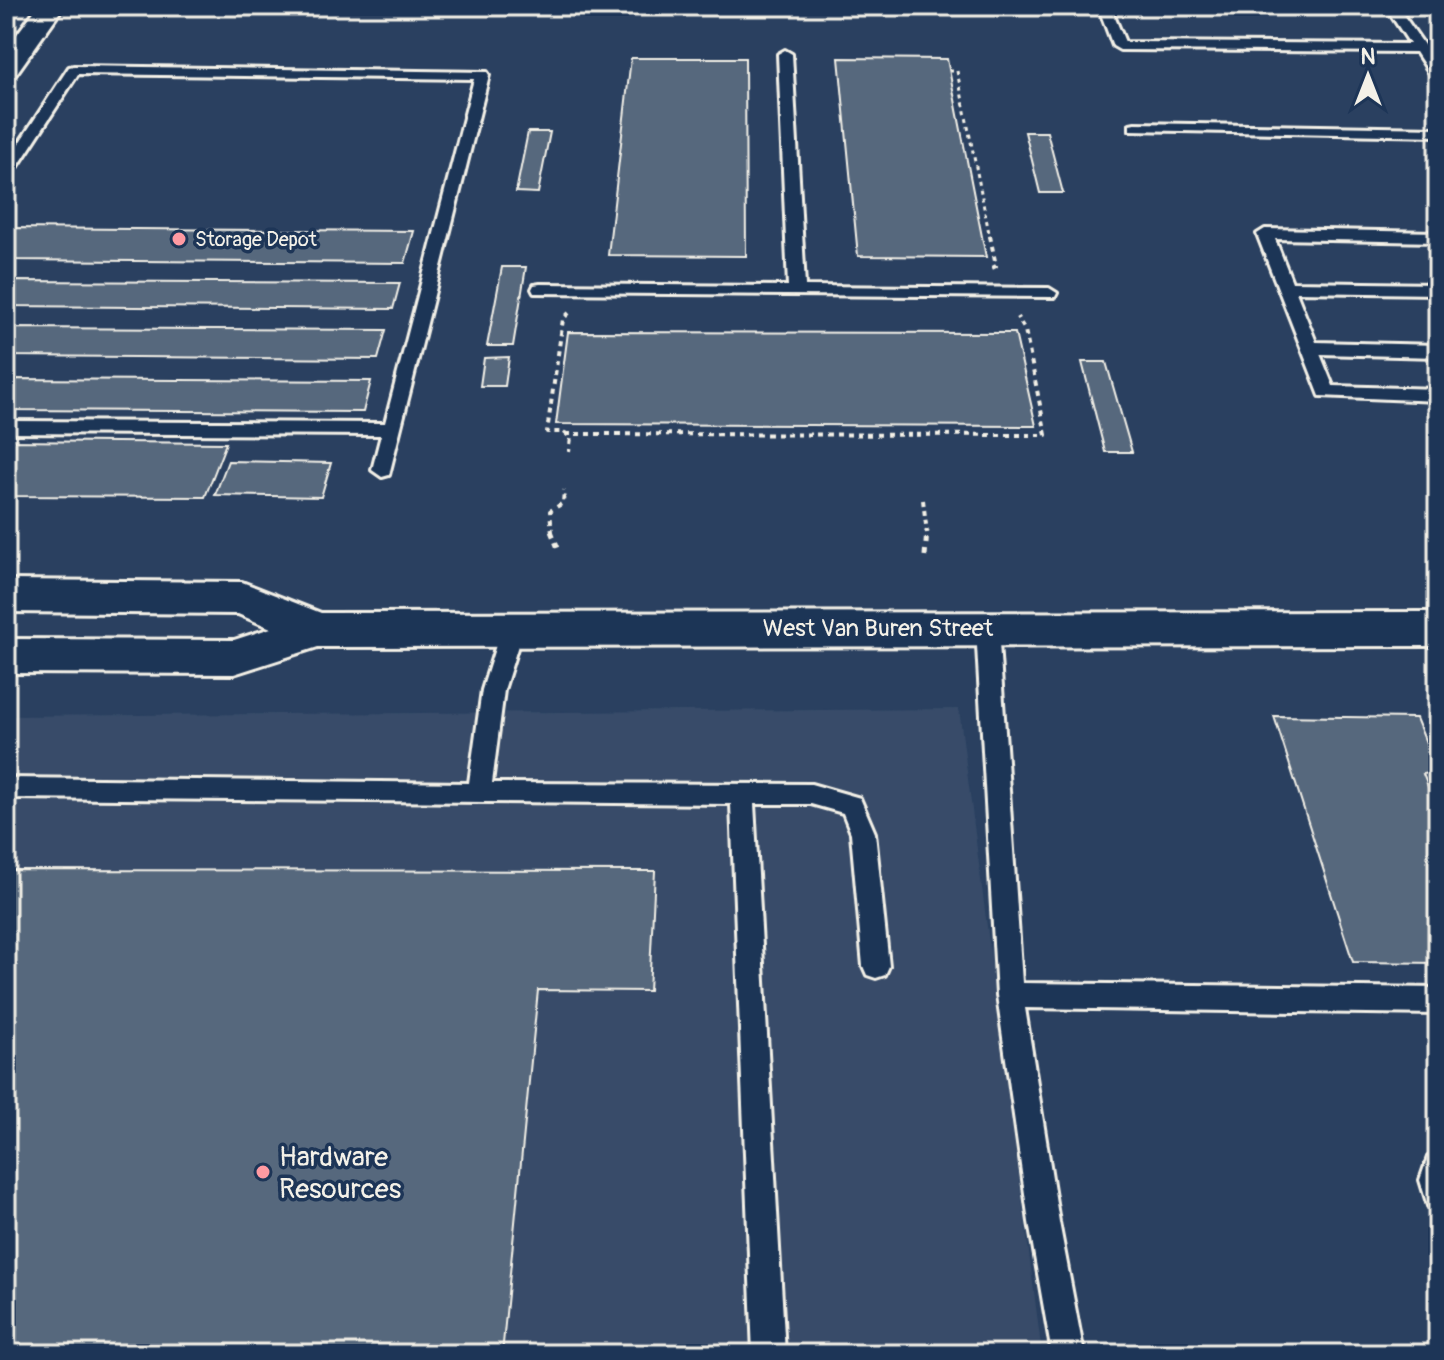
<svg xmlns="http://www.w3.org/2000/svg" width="1444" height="1360" font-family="Pangolin,sans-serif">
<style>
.built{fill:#374c69}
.building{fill:#56677d;stroke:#f4f1e8;stroke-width:2}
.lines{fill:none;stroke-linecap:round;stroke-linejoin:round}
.lane-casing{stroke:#f4f1e8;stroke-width:6}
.secondary-casing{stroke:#f4f1e8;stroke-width:6}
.primary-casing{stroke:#f4f1e8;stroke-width:6}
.path-far2{stroke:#f4f1e8;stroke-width:3;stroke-dasharray:4 4;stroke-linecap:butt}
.path-far1{stroke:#f4f1e8;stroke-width:4;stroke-dasharray:5 5;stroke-linecap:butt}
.path{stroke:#f4f1e8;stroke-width:5;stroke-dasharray:6 6;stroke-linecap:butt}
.lane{fill:#1d3557;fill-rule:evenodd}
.secondary{fill:#1d3557;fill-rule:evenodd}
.primary{fill:#1d3557;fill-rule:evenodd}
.poi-dot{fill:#ff9aa2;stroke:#1d3557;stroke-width:3}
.labels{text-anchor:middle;stroke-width:7;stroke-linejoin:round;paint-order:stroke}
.far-poi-label{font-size:20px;fill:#f4f1e8;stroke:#1d3557;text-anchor:start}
.street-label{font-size:24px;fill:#f4f1e8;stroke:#1d3557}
.near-poi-label{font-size:28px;fill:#f4f1e8;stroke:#1d3557;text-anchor:start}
</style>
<rect width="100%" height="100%" fill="#2a4060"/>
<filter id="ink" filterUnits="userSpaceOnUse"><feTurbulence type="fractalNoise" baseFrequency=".0125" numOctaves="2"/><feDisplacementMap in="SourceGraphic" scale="16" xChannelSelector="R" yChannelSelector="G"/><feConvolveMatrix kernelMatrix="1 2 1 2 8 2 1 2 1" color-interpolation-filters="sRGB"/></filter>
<g filter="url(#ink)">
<path class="built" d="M959 709 1042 1354H6V716Z"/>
<g class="building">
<path d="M631 58H745L746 256 608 255Z"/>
<path d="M839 58 947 59 986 257 858 256Z"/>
<path d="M528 132H550L538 193 516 192Z"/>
<path d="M1025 132H1047L1063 193H1040Z"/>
<path d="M6 228 414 231 405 263 6 260Z"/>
<path d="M502 267H526L513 346H487Z"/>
<path d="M6 281 400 283 393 309 6 306Z"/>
<path d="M6 328 386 330 378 359 6 356Z"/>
<path d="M568 332 1015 333 1036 426 556 424Z"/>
<path d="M509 357 505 386H480L484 358Z"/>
<path d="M1082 362H1106L1132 452H1105Z"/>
<path d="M6 379 371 381 363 412 6 410Z"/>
<path d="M6 441 226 443 205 497 6 496Z"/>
<path d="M228 461 331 463 321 497 215 495Z"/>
<path d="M1274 716 1416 718 1438 772 1423 774 1438 811V963L1353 962Z"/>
<path d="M6 870 655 871 649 991 538 990 502 1354H6Z"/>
</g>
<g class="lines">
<g class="lane-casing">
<g id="lane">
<path d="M1098 6H1110L1125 42 1410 44 1385 6H1397L1438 65V79L1433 78 1416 52 1120 50 1113 46Z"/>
<path d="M785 50 792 54 805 286 1049 288 1057 293 1055 297 534 293 532 289 534 285 540 284 788 286 778 54Z"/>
<path d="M74 66 487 72 489 75 389 475 382 477 372 470 381 435 6 433V421L385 423 474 79 78 74 11 177 6 179V163L69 67Z"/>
<path d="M1135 123 1438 128V136L1130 130V124Z"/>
<path d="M1265 229 1438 232V242L1275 239 1292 282 1438 284V294L1296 292 1316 342 1438 345V357L1320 354 1333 386 1438 389V401L1320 396 1257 234Z"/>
<path d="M987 620 995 622 998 628 1022 983 1438 988V1014L1025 1008 1059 1222 1084 1354H1052L1029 1222 997 995 976 628 979 622Z"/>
<path d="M512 621 520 623 523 629 504 690 492 783 811 784 860 798 875 833 889 966 885 975 876 978 867 975 863 966 851 833 843 813 811 804H754L785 1354H753L731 804 6 798V778L469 783 482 690 501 629 504 623Z"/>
<path d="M1438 1153V1210L1428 1206 1420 1180 1428 1157Z"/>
</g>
</g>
<g class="secondary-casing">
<path id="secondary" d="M38 6H64L16 74 6 76V49Z"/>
</g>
<g class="primary-casing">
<path id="primary" d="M6 580 242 582 321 613 1438 612V646L318 647 234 674 6 673V639L234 640 271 628 238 614 6 612Z"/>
</g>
<path class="path-far2" d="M949 71H957L990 238"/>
<g class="path-far1">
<path d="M990 236 996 266 992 268"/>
<path d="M569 313 563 319 547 432H564L571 438 569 452"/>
<path d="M566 434 1046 435 1025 330 1017 317"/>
<path d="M923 500 927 533"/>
<path d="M552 533 550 511 563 503 564 490"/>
</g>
<g class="path">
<path d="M551 531 560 553"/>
<path d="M925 556 927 531"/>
</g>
<use href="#lane" class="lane"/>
<use href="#secondary" class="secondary"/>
<use href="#primary" class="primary"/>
</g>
</g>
<g class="poi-dot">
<circle cx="179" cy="239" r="8"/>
<circle cx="263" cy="1172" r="8"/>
</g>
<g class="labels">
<g class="far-poi-label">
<text x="195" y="246">Storage Depot</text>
</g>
<g class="street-label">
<text x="878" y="636">West Van Buren Street</text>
</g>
<g class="near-poi-label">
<text x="279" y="1166">Hardware<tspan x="279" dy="32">Resources</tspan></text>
</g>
</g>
<rect width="1444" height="1360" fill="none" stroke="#1d3557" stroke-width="32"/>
<rect x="16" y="16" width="1412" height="1328" fill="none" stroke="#f4f1e8" stroke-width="3" filter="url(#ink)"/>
<g transform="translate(1368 76)" stroke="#1d3557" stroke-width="6" paint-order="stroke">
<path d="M0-6L14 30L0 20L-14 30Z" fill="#f4f1e8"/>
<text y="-12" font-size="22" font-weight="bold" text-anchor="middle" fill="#f4f1e8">N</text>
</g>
</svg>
